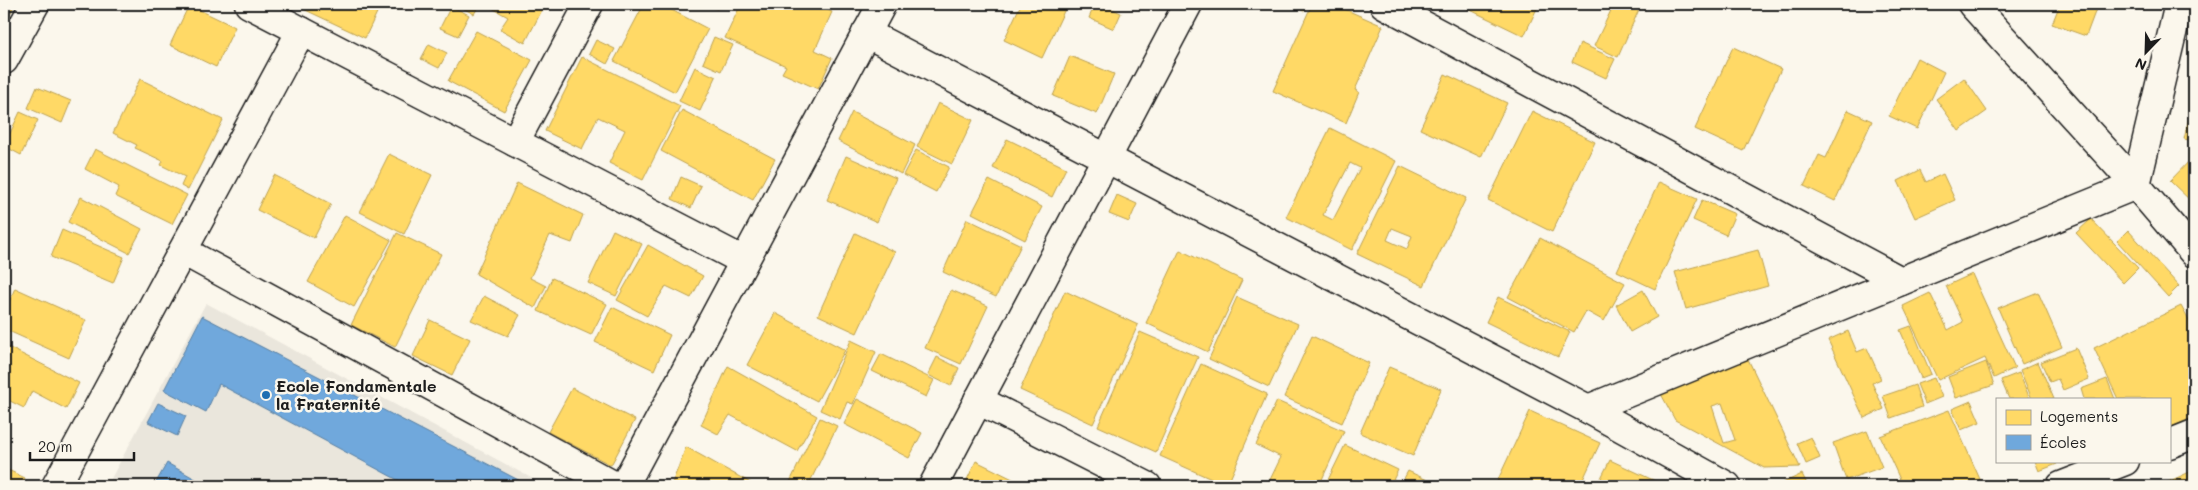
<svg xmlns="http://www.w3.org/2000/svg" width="2198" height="490" font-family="Mali,sans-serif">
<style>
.built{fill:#eae6dc}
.homes{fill:#ffd966;stroke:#bba050;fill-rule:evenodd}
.schools{fill:#6fa8dc;stroke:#567ea2}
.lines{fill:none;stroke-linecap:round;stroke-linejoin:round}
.minor-casing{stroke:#1c1c1c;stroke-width:31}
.minor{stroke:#fbf7ec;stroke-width:28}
.poi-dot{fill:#1f6fb2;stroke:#fbf7ec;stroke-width:2}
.labels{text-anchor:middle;stroke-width:5;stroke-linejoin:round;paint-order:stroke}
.poi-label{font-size:16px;font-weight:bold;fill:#1c1c1c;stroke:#fbf7ec;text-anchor:start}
</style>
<rect width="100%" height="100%" fill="#fbf7ec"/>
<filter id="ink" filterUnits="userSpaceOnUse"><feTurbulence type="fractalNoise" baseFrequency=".02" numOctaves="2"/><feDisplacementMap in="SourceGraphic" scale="10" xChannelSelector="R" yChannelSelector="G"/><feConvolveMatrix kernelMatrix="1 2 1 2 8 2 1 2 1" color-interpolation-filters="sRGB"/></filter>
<g filter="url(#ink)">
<path class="built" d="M206 303 546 486H107Z"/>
<g class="homes">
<path d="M4 4H15L4 25Z"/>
<path d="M298 4H381L365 38 297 6Z"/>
<path d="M455 4H480L474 14Z"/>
<path d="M485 4H531L542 10 525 43 500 29 508 17Z"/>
<path d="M644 4H660L708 29 675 92 614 61Z"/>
<path d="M704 4H719L717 9Z"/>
<path d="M741 4H814L832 12 815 50 832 58 818 89 782 73 786 66 725 38Z"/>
<path d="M1021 4H1054L1065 9 1042 58 1004 40Z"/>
<path d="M1095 4H1101L1121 13 1114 29 1089 18Z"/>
<path d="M1289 4H1308L1304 11Z"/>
<path d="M1312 4H1333L1383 26 1355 90 1359 92 1346 123 1273 91Z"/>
<path d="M1458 4H1539L1524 36Z"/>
<path d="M1614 4 1641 5 1618 57 1594 46Z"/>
<path d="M2060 4H2098L2086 36 2052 24Z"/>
<path d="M189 5 235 27 216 67 170 45Z"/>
<path d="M451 6 469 15 458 36 440 28Z"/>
<path d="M476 31 532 60 504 111 448 81Z"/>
<path d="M714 37 733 45 721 71 703 63Z"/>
<path d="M596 40 615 49 607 64 589 54Z"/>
<path d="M1580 43 1615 59 1606 78 1572 62Z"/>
<path d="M429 44 447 53 439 68 421 59Z"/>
<path d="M1733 47 1781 69 1743 151 1695 129Z"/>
<path d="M1070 56 1114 74 1097 114 1053 96Z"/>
<path d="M582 57 680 106 643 180 609 163 625 130 598 117 582 149 545 131Z"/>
<path d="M1917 58 1944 72 1917 129 1889 116Z"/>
<path d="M695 67 716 77 700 111 679 101Z"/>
<path d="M1445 74 1507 103 1481 157 1420 129Z"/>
<path d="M1964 78 1987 111 1959 131 1936 99Z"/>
<path d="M140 79 223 120 188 190 181 186 185 177 161 165 163 161 135 148 137 145 113 133Z"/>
<path d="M37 87 71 101 62 123 28 108Z"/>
<path d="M2194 97V141L2184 139Z"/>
<path d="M938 103 973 120 952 164 917 147Z"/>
<path d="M682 110 775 159 753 200 661 151Z"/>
<path d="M1848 110 1872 121 1835 201 1804 186 1819 155 1826 158Z"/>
<path d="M1532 111 1595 142 1552 232 1488 200Z"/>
<path d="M20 112 38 120 21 155 4 146Z"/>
<path d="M852 112 915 145 901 174 838 141Z"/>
<path d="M1330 128 1396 161 1352 250 1286 217ZM1350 163 1360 168 1333 220 1323 215Z"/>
<path d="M1007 139 1066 168 1052 197 993 168Z"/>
<path d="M95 149 187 195 172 224 115 196 119 187 85 169Z"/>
<path d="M916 150 949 167 936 192 903 175Z"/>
<path d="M389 154 432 175 404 234 360 212Z"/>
<path d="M846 156 896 178 877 222 827 200Z"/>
<path d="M2194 156V204L2170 181Z"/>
<path d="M1400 166 1466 198 1424 286 1357 254ZM1392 228 1412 236 1407 249 1387 240Z"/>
<path d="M1920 170 1926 182 1943 174 1955 200 1915 218 1898 181Z"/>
<path d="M274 175 331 204 314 238 257 210Z"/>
<path d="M681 177 701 186 691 208 672 199Z"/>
<path d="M989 180 1042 207 1025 240 972 213Z"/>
<path d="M1659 182 1697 199 1655 289 1617 271Z"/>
<path d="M517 183 583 215 572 243 550 235 530 278 546 286 535 308 476 274Z"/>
<path d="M1117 195 1137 204 1129 222 1109 214Z"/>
<path d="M81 197 142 229 129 253 68 222Z"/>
<path d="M1702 200 1735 214 1726 235 1693 220Z"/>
<path d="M345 215 391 240 354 307 308 282Z"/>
<path d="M967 219 1021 245 996 297 943 272Z"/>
<path d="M2091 219 2138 268 2123 283 2076 233Z"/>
<path d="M62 230 124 257 113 283 51 257Z"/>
<path d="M613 230 642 244 616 296 588 283Z"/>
<path d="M2128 230 2179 286 2168 297 2117 241Z"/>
<path d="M397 233 441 254 395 347 351 325Z"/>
<path d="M855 233 895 252 857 333 818 315Z"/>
<path d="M1540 238 1625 283 1604 321 1586 311 1574 332 1508 297Z"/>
<path d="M648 245 703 276 691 298 666 286 647 316 617 300Z"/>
<path d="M1180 250 1242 280 1208 352 1146 323Z"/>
<path d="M1758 250 1768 286 1686 309 1675 272Z"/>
<path d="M1972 274 2015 368 1994 378 1985 358 1938 380 1903 306 1930 293 1948 330 1963 322 1946 286Z"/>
<path d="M552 278 607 304 591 335 538 311Z"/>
<path d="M15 288 86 320 69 358 4 329V314Z"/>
<path d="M951 290 988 306 961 364 925 348Z"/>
<path d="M1643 290 1657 317 1630 332 1616 305Z"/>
<path d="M1065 291 1138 325 1093 424 1020 390Z"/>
<path d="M2038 292 2062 347 2022 364 1998 308Z"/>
<path d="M484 296 520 315 508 336 471 320Z"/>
<path d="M1237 297 1298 324 1269 387 1209 359Z"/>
<path d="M1498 297 1570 332 1558 357 1486 322Z"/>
<path d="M2181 306 2194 330V417L2169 428V399H2118L2094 348Z"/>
<path d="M612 307 670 335 654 370 595 342Z"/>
<path d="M775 313 845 350 817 401 747 365Z"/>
<path d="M430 320 470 339 452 375 413 356Z"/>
<path d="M1911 326 1931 374 1921 378 1900 330Z"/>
<path d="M1848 331 1857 352 1867 348 1881 379 1872 383 1884 409 1864 418 1828 340Z"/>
<path d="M1140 332 1198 357 1156 452 1098 426Z"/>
<path d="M1312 336 1369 363 1342 423 1284 397Z"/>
<path d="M851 340 876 352 853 404 847 402 840 419 820 410Z"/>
<path d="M4 345 79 383 66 409 32 391 24 408 4 398Z"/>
<path d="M2076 348 2089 379 2063 390 2058 379 2050 382 2041 362Z"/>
<path d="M881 354 934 380 926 397 872 371Z"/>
<path d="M1746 355 1800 467 1764 468 1675 420 1660 392ZM1722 403 1735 440 1724 443 1712 406Z"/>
<path d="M937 357 959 368 951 386 928 375Z"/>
<path d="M1986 362 1994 385 1956 398 1948 377Z"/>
<path d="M2038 362 2054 399H2032L2020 370Z"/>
<path d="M1201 364 1267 394 1227 486 1160 456Z"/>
<path d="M728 366 817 416 797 451 730 415 718 434 701 425Z"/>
<path d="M1389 367 1441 389 1413 456 1360 433Z"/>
<path d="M2019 373 2030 399H2009L2001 380Z"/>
<path d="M1934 378 1942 397 1925 404 1917 384Z"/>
<path d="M2107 379 2115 399H2084L2081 389Z"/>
<path d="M1915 385 1922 407 1891 418 1883 396Z"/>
<path d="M572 388 635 420 611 465 548 432Z"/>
<path d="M857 399 922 433 909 458 844 424Z"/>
<path d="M1277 401 1344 431 1319 486H1267L1281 457 1256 445Z"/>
<path d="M1971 401 1980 422 1961 430 1952 409Z"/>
<path d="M1949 410 1983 486H1903L1880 436Z"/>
<path d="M1530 411 1600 443 1580 486H1495Z"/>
<path d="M820 418 837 426 808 486H800L790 482Z"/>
<path d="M1867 431 1882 467 1846 480 1833 443Z"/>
<path d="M1811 437 1820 458 1806 464 1797 443Z"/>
<path d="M1345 445 1398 470 1390 486H1325Z"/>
<path d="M686 447 756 486H671Z"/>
<path d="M1610 460 1666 486H1607L1599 482Z"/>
<path d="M976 461 1027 486H964Z"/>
<path d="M2035 461H2055L2057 464 2039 471Z"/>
<path d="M4 468 25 478 22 486H4Z"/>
<path d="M2194 470V486H2159Z"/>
<path d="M1408 471 1440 486H1400Z"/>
<path d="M1802 474 1808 486H1784L1783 483Z"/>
</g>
<g class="schools">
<path d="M202 316 530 486H409L219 384 206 412 164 390Z"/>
<path d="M158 403 186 416 177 436 148 422Z"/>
<path d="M167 463 208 486H154Z"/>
</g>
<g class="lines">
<g class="minor-casing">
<g id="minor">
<path d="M249 4 744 261"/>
<path d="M1384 4 1901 281"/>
<path d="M1972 4 2136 185 2194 253"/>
<path d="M866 33 1588 409 1727 486"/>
<path d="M4 60 35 4"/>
<path d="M515 142 589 4"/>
<path d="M2136 185 2179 4"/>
<path d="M183 251 615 486"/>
<path d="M978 400 1147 486"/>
<path d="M1588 409 2136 185"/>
<path d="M2169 444 2194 434"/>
<path d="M56 486 301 31"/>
<path d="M624 486 882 4"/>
<path d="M933 486 1188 4"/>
<path d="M2061 486 2125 461"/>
</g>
</g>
<use href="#minor" class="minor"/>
</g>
</g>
<circle class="poi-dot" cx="266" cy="395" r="5"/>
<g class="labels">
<g class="poi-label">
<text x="276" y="392">Ecole Fondamentale<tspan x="276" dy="18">la Fraternité</tspan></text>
</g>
</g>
<rect width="2198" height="490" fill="none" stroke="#fbf7ec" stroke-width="20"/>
<rect x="10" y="10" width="2178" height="470" fill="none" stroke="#1c1c1c" stroke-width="2" filter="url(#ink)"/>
<rect x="1996" y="398" width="175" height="65" fill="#fbf7ec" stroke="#a29f99"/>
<rect x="2006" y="410" width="25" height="15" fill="#ffd966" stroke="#a29f99"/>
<text x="2040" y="422" font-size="15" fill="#1c1c1c">Logements</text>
<rect x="2006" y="435" width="25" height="15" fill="#6fa8dc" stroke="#a29f99"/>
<text x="2040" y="448" font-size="15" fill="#1c1c1c">Écoles</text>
<g transform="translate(2146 52) rotate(203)" stroke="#fbf7ec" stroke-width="4" paint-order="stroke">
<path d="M0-4L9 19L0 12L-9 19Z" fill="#1c1c1c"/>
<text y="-8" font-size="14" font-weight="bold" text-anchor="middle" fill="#1c1c1c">N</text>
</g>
<path d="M30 452v8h104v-8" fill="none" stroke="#1c1c1c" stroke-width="2.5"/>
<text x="38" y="452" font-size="15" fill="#1c1c1c" stroke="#fbf7ec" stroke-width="4" paint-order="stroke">20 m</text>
</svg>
